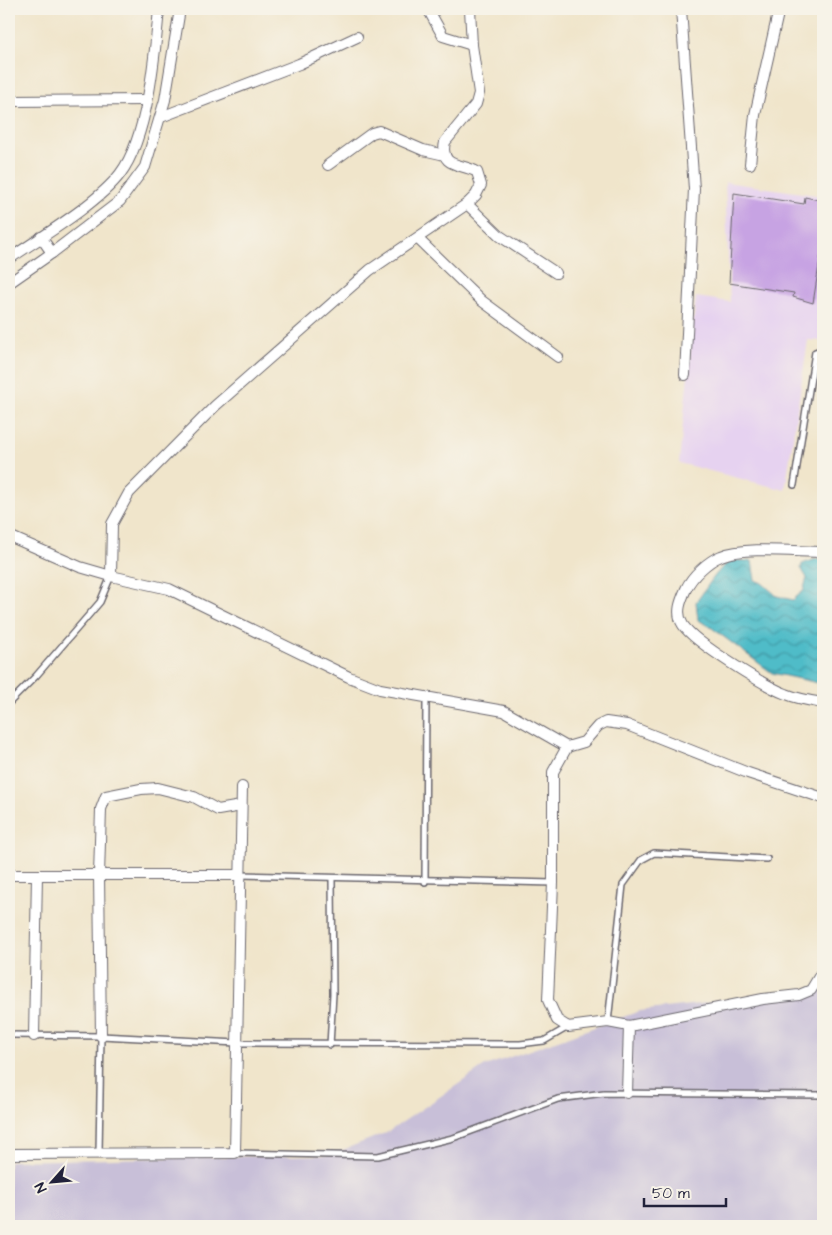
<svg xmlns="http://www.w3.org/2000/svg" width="832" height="1235" font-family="'Architects Daughter',sans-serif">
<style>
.built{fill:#e6d2f0}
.industrial{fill:#c8bfd8}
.water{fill:url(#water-waves);stroke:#386f82}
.building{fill:#c7a3e3}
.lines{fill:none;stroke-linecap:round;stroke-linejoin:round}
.service-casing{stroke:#6a666d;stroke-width:8}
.minor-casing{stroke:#6a666d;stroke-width:12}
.service{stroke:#fff;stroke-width:5}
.minor{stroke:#fff;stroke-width:10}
</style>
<defs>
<pattern id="water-waves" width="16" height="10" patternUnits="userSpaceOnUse" patternTransform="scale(1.25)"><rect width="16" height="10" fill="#4fbcc8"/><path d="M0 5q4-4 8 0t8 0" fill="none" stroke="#4198a4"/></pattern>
</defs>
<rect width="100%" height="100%" fill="#f7f3e8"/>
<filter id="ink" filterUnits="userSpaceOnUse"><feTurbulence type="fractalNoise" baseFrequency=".02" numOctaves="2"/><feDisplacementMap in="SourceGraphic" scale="10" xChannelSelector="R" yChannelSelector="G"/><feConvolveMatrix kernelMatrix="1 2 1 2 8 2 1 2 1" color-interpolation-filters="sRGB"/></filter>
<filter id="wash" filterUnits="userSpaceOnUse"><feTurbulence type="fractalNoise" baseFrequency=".0096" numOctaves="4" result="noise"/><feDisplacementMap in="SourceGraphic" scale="20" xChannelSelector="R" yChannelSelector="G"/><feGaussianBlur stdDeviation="1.12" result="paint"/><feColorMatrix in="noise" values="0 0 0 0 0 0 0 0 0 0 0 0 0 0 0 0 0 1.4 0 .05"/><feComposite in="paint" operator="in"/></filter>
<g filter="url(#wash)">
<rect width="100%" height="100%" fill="#f0e5cb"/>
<path class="built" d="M725 182 823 196V341L808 340 785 490 679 463 696 297 730 302Z"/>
<path class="industrial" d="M823 989V1226H9V1161L330 1155 388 1132 485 1066 640 1011Z"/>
<path class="water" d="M816 559H823V684L772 673 708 625 698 620 696 602C705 591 720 564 732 561 738 560 746 561 752 561L755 580 762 583 777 596 793 600 803 591 807 578 801 568 802 564Z"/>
<g id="blocks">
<path class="building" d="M734 193 804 204 805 197 823 201V240L813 303 793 297 794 293 729 283Z"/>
</g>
</g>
<g filter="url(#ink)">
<use href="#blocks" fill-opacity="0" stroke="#6a666d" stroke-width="1"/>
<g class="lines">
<g class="service-casing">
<g id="service">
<path d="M794 485 815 352 823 349"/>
<path d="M9 703 36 676 100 602 111 576"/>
<path d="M240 875 553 883"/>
<path d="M425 882 426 698"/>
<path d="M608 1022 623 885 641 860 654 853 767 859"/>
<path d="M9 1035 101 1036 237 1043 520 1044 544 1041 568 1027"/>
<path d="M330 1045 333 994 332 879"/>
<path d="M99 1153 101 1036"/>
<path d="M235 1153 378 1156 453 1138 558 1099 604 1093 823 1095"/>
</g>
</g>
<g class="minor-casing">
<g id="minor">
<path d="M428 9 443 36 472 45"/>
<path d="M681 9 694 189 685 375"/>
<path d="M9 101 147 100"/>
<path d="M161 117 299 64 357 37"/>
<path d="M750 164 755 115 779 9"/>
<path d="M328 165 372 133 379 131 423 150 445 155"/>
<path d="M467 204 500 236 556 273"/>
<path d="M41 237 52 253"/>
<path d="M418 239 482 301 558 357"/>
<path d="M9 259C41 237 97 204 120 174 148 137 155 54 159 9"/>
<path d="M9 283 52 253 120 201 145 167 165 100 180 9"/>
<path d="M9 536 80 567 111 576 112 524 129 493 215 406 370 270 467 204 476 195 481 185 477 172C463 163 439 169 445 142L476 104 479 93 472 45 470 9"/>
<path d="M823 552C797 552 744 546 721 556 708 561 692 576 686 589 681 600 675 613 683 625 695 643 765 686 786 694 798 699 811 701 823 703"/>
<path d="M111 576 169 589 349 677 380 689 504 711 567 747 553 772V883L548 1000 557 1020 568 1027 608 1022 629 1026 627 1093"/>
<path d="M567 747 584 742 598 726 606 722 627 725 748 773 823 798"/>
<path d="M9 875H240"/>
<path d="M629 1026 763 999 799 995 811 990 823 970"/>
<path d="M34 1036 37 875"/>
<path d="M101 1036 99 875 101 809 106 796 141 789 158 788 194 797 218 810 241 806"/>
<path d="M9 1154 235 1153 242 787"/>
</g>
</g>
<use href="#service" class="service"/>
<use href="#minor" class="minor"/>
</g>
</g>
<rect width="832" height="1235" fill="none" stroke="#f7f3e8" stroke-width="30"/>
<g transform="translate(52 1182) rotate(243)" stroke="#f7f3e8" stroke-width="4" paint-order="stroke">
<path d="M0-4L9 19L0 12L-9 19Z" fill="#22223b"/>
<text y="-8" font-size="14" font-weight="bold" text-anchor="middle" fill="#22223b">N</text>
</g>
<path d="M644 1198v8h82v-8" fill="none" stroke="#22223b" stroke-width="2.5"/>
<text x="652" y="1198" font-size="15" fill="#22223b" stroke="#f7f3e8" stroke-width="4" paint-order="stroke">50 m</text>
</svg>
